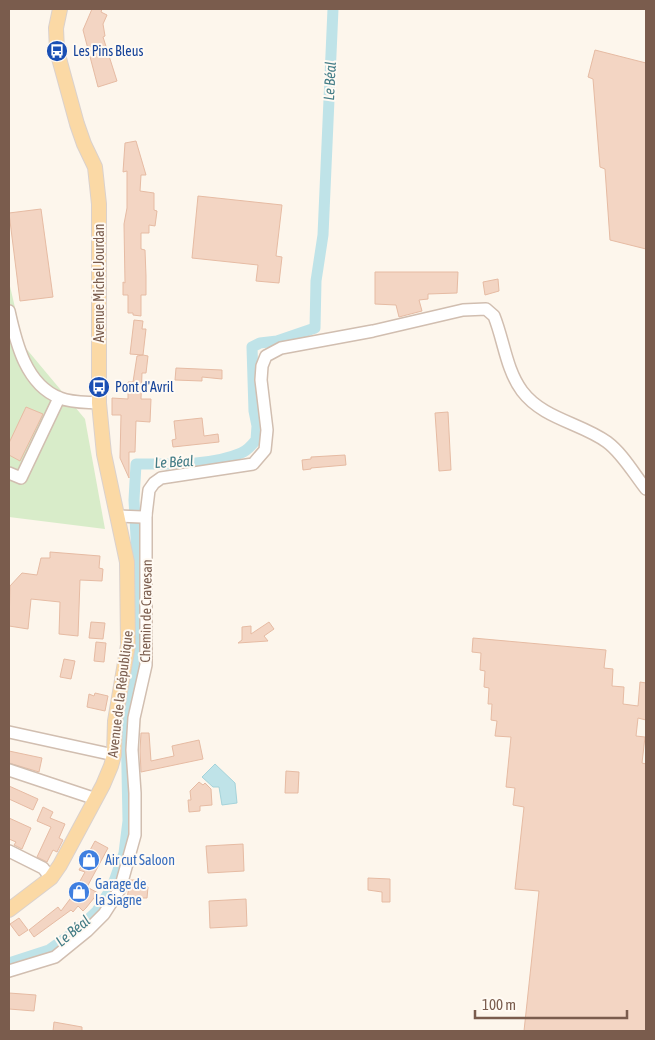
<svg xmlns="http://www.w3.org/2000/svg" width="655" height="1040" font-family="'Asap Condensed',sans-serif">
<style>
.green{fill:#d8ecc9}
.water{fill:#bfe3e8;stroke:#a5d3da}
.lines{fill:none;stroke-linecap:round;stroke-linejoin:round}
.canal{stroke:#bfe3e8;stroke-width:11}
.building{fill:#f3d5c3;stroke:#e6bba3}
.minor-casing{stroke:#d1beb0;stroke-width:14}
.major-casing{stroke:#dad1cd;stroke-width:16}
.minor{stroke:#fff;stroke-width:11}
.major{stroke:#fbd9a5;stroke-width:14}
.labels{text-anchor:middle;stroke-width:4;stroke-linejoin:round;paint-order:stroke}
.transit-label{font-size:14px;fill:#164399;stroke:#fffaf3;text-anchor:start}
.street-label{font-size:14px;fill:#7a5c4d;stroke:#fffaf3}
.shop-label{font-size:14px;fill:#366cbe;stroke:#fffaf3;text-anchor:start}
.water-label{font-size:15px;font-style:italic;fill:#437c86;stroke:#fffaf3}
</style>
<rect width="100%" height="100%" fill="#fdf6ec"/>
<path class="green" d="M9 282 24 346 85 419 105 529 9 517Z"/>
<path class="water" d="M215 764 235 783 237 803 222 805 219 787H213L202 777Z"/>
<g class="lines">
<path class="canal" d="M9 963 49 950 77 930 97 911 112 887 124 853 128 821 126 720 139 654V593L134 500 136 464C169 464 211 466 241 453 247 451 252 445 256 440L257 426 254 411 252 347 260 343 277 341 315 328 316 281 323 235 333 9"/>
</g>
<g class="building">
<path d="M92 9H102L101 12 107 15 103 24 105 36 103 37 117 81 98 87 83 30Z"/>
<path d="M595 50 646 63V249L610 240 605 169 600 167 593 79 588 77Z"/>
<path d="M136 141 146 175H141L140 191 154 193V210L157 211 155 226 149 225V233H141V249L145 250 146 276V295H141V316L133 315V313H128V295H123V282L125 283 124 224 127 208V171L123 172 125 143Z"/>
<path d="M198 196 282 205 276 256 282 257 279 283 256 281 258 265 192 258Z"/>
<path d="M41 209 53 297 20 301 9 213Z"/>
<path d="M375 272H458L457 293 428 294V299L419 300 422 311 399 317 396 305 375 304Z"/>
<path d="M498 279 499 291 485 295 483 282Z"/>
<path d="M134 320 143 321 142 329H146L143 355 148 356 146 373H142L141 399H151L150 422 136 421 135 452H129V478L120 458 121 415H112V398L128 399V382H133L137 356 143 355 130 354Z"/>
<path d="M176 368 222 370V379L202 377V381L175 380Z"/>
<path d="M26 407 43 414 20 461 9 455V443Z"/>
<path d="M448 412 451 470 439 471 435 413Z"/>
<path d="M202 418 204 436 218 434 219 442 173 447 172 440 176 439 174 421Z"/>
<path d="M345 455 346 465 311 468V469L303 470 302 460 311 459V457Z"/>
<path d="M50 552 100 556 99 568 103 569 102 581 80 580 78 636 59 634 60 602 31 599 28 629 9 626 10 586 22 573 37 575 41 558H50Z"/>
<path d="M91 622 105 623 103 639 89 638Z"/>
<path d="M269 622 274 629 264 636 268 641 238 643 242 640V627L251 626V634Z"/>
<path d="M473 638 606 650 604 668 613 669 612 686 624 687 623 704 638 706 640 682 646 683V720L638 718 636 736 645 737 642 763 646 764V1031H524L539 891 515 889 524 807 513 805 515 788 506 787 511 737 495 736 497 721 491 720 492 704H488L489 688 484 687 485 671 480 670 481 653 472 652Z"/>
<path d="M96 642 106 643 104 662 94 661Z"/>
<path d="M64 659 75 661 71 679 60 677Z"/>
<path d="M95 693 108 696 105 711 87 707 89 694 94 696Z"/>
<path d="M141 733H149L151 761 174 756 172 746 199 740 203 759 141 772 140 750Z"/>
<path d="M9 751 42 758 39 772 9 763Z"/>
<path d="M286 771 299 772 298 793H285Z"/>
<path d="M199 782 203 785 205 783 211 789 212 805 200 806V811L189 812 188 800H191L190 791Z"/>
<path d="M9 786 38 799 33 810 9 799Z"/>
<path d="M43 807 53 812 50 818 65 824 59 838 63 840 57 852 53 850 47 862 37 857 51 827 37 821Z"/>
<path d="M9 818 31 828 22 849 14 845 16 842 9 839Z"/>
<path d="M95 841 108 848 87 887 98 893 86 908 83 911 78 906 73 912 71 910 34 937 29 930 58 907 61 911 70 899 85 872 79 870Z"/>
<path d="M243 844 244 871 208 873 206 846Z"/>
<path d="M368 878 390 879V902H382V892L368 890Z"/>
<path d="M130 880H142V887H148L147 898H141V900L127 899Z"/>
<path d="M246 899 247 926 210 928 209 901Z"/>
<path d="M19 918 28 930 19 936 10 924Z"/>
<path d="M9 993 36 995 34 1011 9 1009Z"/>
<path d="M54 1022 82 1027V1031H53Z"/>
</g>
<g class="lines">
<g class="minor-casing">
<g id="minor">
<path d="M9 311C16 343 26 385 60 398 72 403 86 402 99 403"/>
<path d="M9 473 21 478 59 398"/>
<path d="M118 516 142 517 146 515"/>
<path d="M9 732 114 755"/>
<path d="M9 770 96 799"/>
<path d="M9 851 43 868 51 878"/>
<path d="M9 971 55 957 87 931 104 914 120 889 135 835V793L132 750 134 718 146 665V515L149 490 154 483 161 478 253 464 265 450 267 430 261 380 262 366 266 356 281 348 373 331 463 310 486 309 494 316C504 341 506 369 522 391 543 419 581 423 607 442 623 454 634 474 646 489"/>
</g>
</g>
<g class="major-casing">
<path id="major" d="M9 910 51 878 60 865 103 785 111 766 114 755 115 721 128 645 127 562 104 454 99 403V204L95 167 84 144 77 124 57 51 56 28 60 9"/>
</g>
<use href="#minor" class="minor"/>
<use href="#major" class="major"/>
</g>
<defs>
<g id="bus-disc" transform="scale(1.125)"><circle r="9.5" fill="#1a4fb4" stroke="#fffaf3"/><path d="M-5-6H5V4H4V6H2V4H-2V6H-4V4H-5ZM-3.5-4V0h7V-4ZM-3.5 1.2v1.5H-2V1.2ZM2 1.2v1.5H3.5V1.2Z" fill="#fff"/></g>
<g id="shop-disc" transform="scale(1.125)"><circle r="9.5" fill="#3f7fe0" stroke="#fffaf3"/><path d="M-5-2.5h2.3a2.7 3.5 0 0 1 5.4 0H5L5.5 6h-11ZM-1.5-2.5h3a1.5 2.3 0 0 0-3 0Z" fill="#fff"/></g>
</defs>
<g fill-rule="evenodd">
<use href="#bus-disc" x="57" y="51"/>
<use href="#bus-disc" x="99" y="387"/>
<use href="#shop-disc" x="89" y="860"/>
<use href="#shop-disc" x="79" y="892"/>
</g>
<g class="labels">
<g class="transit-label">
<text x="73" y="56">Les Pins Bleus</text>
<text x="115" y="392">Pont d'Avril</text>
</g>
<g class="street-label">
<text transform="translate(99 283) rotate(-90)" y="5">Avenue Michel Jourdan</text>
<text transform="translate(146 611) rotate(-89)" y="5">Chemin de Cravesan</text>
<text transform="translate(120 694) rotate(-83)" y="5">Avenue de la République</text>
</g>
<g class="shop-label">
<text x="105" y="865">Air cut Saloon</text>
<text x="95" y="889">Garage de<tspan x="95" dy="16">la Siagne</tspan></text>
</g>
<g class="water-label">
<text transform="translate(330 81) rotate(-87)" y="5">Le Béal</text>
<text transform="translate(174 462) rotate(-3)" y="5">Le Béal</text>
<text transform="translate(73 931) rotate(-39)" y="5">Le Béal</text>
</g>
</g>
<rect width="655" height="1040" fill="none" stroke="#7a5c4d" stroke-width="20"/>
<path d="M475 1010v8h152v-8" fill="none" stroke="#7a5c4d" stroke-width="2.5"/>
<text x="482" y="1010" font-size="15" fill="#7a5c4d" stroke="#fffaf3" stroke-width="4" paint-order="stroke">100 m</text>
</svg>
